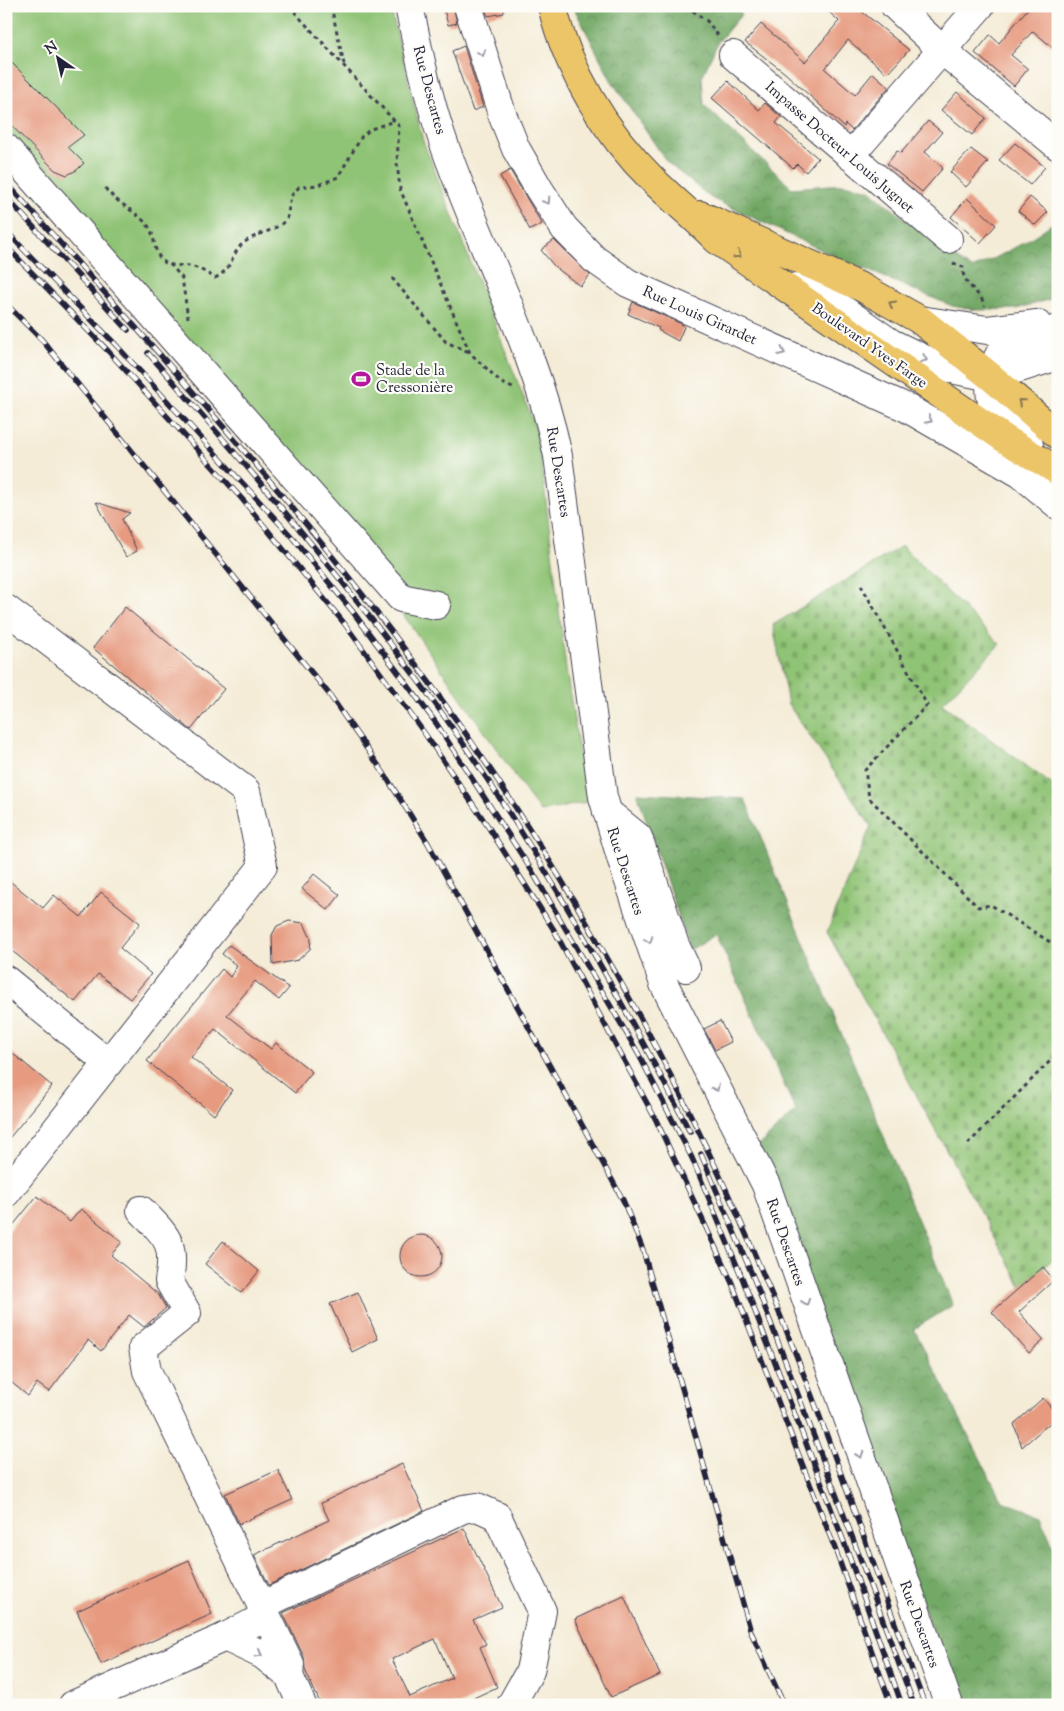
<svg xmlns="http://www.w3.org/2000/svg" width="1064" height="1711" font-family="'Sorts Mill Goudy',serif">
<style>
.forest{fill:url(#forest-crowns);stroke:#4a6650}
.cemetery{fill:url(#cemetery-stones);stroke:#587258}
.green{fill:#8fc374;stroke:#587258}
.building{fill:#e69a7f;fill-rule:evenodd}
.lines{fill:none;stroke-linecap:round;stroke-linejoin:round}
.minor-casing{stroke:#424052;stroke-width:30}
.major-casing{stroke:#424052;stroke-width:30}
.path{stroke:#424052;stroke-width:3;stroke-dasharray:4 4;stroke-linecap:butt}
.minor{stroke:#fff;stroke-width:28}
.major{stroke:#ecc569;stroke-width:28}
.rail-casing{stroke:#22223b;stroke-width:5.5}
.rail{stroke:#fdfcf7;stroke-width:4;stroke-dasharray:11;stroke-linecap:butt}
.oneway{stroke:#9c9ca7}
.oneway2{stroke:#877452}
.labels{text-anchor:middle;stroke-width:4.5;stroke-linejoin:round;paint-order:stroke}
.street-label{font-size:15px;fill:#22223b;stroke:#fdfcf7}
.poi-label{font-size:15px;fill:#22223b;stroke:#fdfcf7;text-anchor:start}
</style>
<defs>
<pattern id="forest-crowns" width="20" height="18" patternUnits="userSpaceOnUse" patternTransform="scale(1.25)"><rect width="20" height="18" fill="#73a966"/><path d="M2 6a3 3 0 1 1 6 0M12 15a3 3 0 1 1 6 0" fill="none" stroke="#5e8955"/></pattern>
<pattern id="cemetery-stones" width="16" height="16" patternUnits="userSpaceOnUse" patternTransform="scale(1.25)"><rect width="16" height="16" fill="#8fc374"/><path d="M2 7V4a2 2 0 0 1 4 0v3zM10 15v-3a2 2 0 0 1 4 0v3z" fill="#7ba765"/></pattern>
</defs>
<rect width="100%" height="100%" fill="#fdfcf7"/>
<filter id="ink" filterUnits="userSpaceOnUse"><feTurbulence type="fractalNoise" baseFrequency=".02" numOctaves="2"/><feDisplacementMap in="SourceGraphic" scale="10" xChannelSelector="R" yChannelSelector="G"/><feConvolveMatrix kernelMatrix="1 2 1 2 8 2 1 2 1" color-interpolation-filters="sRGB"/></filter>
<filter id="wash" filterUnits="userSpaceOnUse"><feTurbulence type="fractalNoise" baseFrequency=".0096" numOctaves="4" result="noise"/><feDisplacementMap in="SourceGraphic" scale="20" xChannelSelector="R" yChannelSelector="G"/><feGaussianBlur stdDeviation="1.12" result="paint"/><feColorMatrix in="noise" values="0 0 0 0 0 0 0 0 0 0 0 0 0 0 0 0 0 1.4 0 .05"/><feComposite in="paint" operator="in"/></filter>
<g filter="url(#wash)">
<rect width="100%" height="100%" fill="#f4ecd7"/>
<g class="forest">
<path d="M573 6H738L741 15 718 42 702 77 704 105 792 188 844 184 870 190 936 245 972 269C1003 255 1031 240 1058 219V297L1016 309 976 310 952 306 834 256 711 198 667 162 611 80Z"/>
<path d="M637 793 745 799 953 1305 914 1329 1002 1501 1040 1515 1058 1558V1705H959L758 1146 796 1111 716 934 690 950Z"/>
</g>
<path class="cemetery" d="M902 546 1000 644 942 704 1058 789V1255L1021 1286 827 932 871 826 788 704 773 625Z"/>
<path class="green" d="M6 6H390L423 141 538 434 566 669 587 802 540 812 382 584 6 162Z"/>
<g id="blocks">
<g class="building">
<path d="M443 6H453L457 23 448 25Z"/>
<path d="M484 6H503L504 13 488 16Z"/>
<path d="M822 6H855L909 50 887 74 848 40 825 69 855 95 873 73 889 87 852 130 845 124 844 127 785 73 745 42 761 24 805 62 839 21Z"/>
<path d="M1030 6H1058V52L1033 31 1011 55 1028 69 1014 86 975 53 990 35 999 43Z"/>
<path d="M464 46 483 107 473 111 452 51Z"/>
<path d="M6 57 84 135 68 147 84 163 77 170 67 175 55 170 6 120Z"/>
<path d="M728 81 759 110 765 103 781 117 776 123 818 158 806 172 797 164 793 168 712 98Z"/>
<path d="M957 92 986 118 972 135 941 110Z"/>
<path d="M928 121 942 132 925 152 943 168 922 192 887 164 897 151 901 153Z"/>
<path d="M1015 143 1045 167 1030 185 999 160Z"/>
<path d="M971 149 988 162 966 187 950 172Z"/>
<path d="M510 170 542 224 530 230 500 176Z"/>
<path d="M1030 197 1048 212 1035 225 1018 211Z"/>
<path d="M967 198 996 225 980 243 951 217Z"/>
<path d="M554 240 590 275 580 286 554 266 541 250Z"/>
<path d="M633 302 682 324 684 327 678 341 658 330 659 328 628 314Z"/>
<path d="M96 502 130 513 122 519 137 551 126 557Z"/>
<path d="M125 607 224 689 191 730 93 648Z"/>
<path d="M314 874 340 895 328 910 302 889Z"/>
<path d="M6 878 43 908 54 895 81 917 101 892 140 923 120 948 151 974 130 999 98 974 75 1002 6 946Z"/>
<path d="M289 921 304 923 311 939 310 949 298 960 273 965 272 935 277 926Z"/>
<path d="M229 945 289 988 279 1000 255 981 227 1015 271 1049 276 1043 312 1072 295 1093 215 1029 191 1057 232 1090 214 1115 147 1061 222 969 230 977 237 966 222 954Z"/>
<path d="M720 1021 731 1042 715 1050 704 1029Z"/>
<path d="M6 1048 52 1086 6 1142Z"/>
<path d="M37 1196 70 1222 81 1209 122 1242 111 1255 158 1294 166 1308 144 1327 129 1315 101 1351 88 1340 49 1392 37 1383 28 1396 6 1378V1234Z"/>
<circle cx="421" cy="1256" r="21"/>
<path d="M223 1241 259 1271 241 1293 205 1264Z"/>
<path d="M1043 1267 1054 1280 1019 1312 1044 1340 1029 1353 992 1312Z"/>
<path d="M358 1292 378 1339 352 1352 330 1304Z"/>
<path d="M1043 1398 1058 1416 1022 1447 1014 1424Z"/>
<path d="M402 1464 424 1511 269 1585 254 1555 329 1520 321 1503Z"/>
<path d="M278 1470 292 1500 239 1524 225 1494Z"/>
<path d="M464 1528 502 1607 473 1620 486 1644 480 1647 497 1687 459 1705H321L305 1670 304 1657 283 1613ZM435 1639 452 1678 410 1697 392 1659Z"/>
<path d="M189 1560 212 1614 101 1664 77 1611Z"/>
<path d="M624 1596 660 1675 611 1697 575 1619Z"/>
</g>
</g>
</g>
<g filter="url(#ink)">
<use href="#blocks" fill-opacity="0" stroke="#424052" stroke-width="1"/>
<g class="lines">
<g class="minor-casing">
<g id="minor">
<path d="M409 6C418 49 427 94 441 135 477 243 535 344 558 456L603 797 622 861 664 984 766 1185 949 1705"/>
<path d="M468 6 502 114 516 149 539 189 564 228 594 259 628 283 905 407 1021 474 1058 505"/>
<path d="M895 6 942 50 1058 146"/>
<path d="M733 55 948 239"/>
<path d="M6 148 401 598 436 605"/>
<path d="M850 156 980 6"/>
<path d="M796 287 832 302 891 343 924 359 956 370 991 377 1058 356"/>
<path d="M920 320 987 330 1037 324"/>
<path d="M1029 445C1003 423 981 406 994 369 997 357 1000 351 1010 345 1024 337 1043 333 1058 329"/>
<path d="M6 609 246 791 263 866 6 1193"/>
<path d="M607 812 638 837 675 945 686 968"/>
<path d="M6 980 108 1063"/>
<path d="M141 1210C167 1237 176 1242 169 1281L187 1313 143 1348 147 1371 290 1664 289 1676"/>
<path d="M261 1606 463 1509 477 1507 497 1516 542 1611 530 1671 511 1705"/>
<path d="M225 1637 263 1655 289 1676 302 1705"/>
<path d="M73 1705 225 1637 266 1616"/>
</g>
</g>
<g class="major-casing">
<g id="major">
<path d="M552 6C568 71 606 134 653 180 674 201 697 219 717 240L1005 439 1058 471"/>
<path d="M700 215 863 288 920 320 991 377 1058 435"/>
</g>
</g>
<g class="path">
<path d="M289 6 399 126 397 163 400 189 470 353 502 383 515 389"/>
<path d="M331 6 344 64"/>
<path d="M686 6 707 21 720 38"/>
<path d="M105 188C117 204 137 211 149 227 156 237 152 252 164 262 170 267 182 265 190 266 199 268 207 273 215 278 234 269 231 251 245 242 258 232 275 232 287 219L291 196 299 187 318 185 338 177 362 136 371 129 394 121"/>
<path d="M953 263 963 267C961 284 980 291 985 306"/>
<path d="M170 264 182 278 188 318"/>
<path d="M392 278 446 342 469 352"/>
<path d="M861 585 927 705 865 770 869 798 978 907 991 905 1058 947"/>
<path d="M968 1144 1058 1053"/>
</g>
<use href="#minor" class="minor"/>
<use href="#major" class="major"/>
<g class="rail-casing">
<g id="rail">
<path d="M6 182C128 320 253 454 366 599 444 698 516 803 580 911 649 1028 711 1149 763 1274 823 1415 871 1561 925 1705"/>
<path d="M6 197 128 330"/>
<path d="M6 231 116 345 292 537 353 612 436 723 532 871 638 1053 692 1158 743 1280 844 1542 902 1705"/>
<path d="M6 246 109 352 242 499 344 623 425 734 487 825 554 930 656 1120 732 1283 834 1546 891 1705"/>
<path d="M6 304 42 340 329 694 383 772 428 843 623 1200 643 1250 751 1632 784 1705"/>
<path d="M148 353C251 470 353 589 444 716 537 847 616 989 690 1132"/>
<path d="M701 1154 754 1279 853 1539 914 1705"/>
</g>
</g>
<use href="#rail" class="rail"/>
</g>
<defs><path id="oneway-chevron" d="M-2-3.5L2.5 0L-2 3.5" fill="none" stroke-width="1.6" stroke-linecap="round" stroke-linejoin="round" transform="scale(1.25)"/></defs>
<g class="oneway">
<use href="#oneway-chevron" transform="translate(482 53) rotate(72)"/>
<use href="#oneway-chevron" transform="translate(547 201) rotate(57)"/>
<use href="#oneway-chevron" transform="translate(782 352) rotate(24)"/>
<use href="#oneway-chevron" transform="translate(924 359) rotate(22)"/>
<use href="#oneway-chevron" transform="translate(929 420) rotate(28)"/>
<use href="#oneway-chevron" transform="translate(649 940) rotate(71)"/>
<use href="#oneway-chevron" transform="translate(716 1088) rotate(63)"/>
<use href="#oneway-chevron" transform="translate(806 1302) rotate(71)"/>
<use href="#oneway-chevron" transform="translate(860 1455) rotate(71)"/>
<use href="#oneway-chevron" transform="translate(259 1654) rotate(29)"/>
</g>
<g class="oneway2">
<use href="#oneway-chevron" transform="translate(738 255) rotate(35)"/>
<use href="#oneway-chevron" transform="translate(892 304) rotate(-150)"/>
<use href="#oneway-chevron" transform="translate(1021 402) rotate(-139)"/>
</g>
</g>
<defs>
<g id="stadium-bare" transform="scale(1.5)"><path d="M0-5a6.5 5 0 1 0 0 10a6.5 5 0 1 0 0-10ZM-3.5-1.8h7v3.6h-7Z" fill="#b5179e" stroke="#fdfcf7" stroke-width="2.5" paint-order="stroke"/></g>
</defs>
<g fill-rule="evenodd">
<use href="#stadium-bare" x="361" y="379"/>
</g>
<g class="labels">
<g class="street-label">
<text transform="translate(430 90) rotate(75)" y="5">Rue Descartes</text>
<text transform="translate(840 147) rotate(41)" y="5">Impasse Docteur Louis Jugnet</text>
<text transform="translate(700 315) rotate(24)" y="5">Rue Louis Girardet</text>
<text transform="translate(870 345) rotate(35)" y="5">Boulevard Yves Farge</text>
<text transform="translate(559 472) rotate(81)" y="5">Rue Descartes</text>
<text transform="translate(626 871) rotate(72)" y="5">Rue Descartes</text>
<text transform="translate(786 1242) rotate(71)" y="5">Rue Descartes</text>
<text transform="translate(920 1624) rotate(70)" y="5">Rue Descartes</text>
</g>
<g class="poi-label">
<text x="376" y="375">Stade de la<tspan x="376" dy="17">Cressonière</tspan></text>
</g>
</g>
<rect width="1064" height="1711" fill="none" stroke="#fdfcf7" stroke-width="25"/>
<g transform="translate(58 58) rotate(326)" stroke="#fdfcf7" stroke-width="4" paint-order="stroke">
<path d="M0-4L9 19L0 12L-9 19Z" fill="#22223b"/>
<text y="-8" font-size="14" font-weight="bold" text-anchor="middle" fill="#22223b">N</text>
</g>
</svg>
